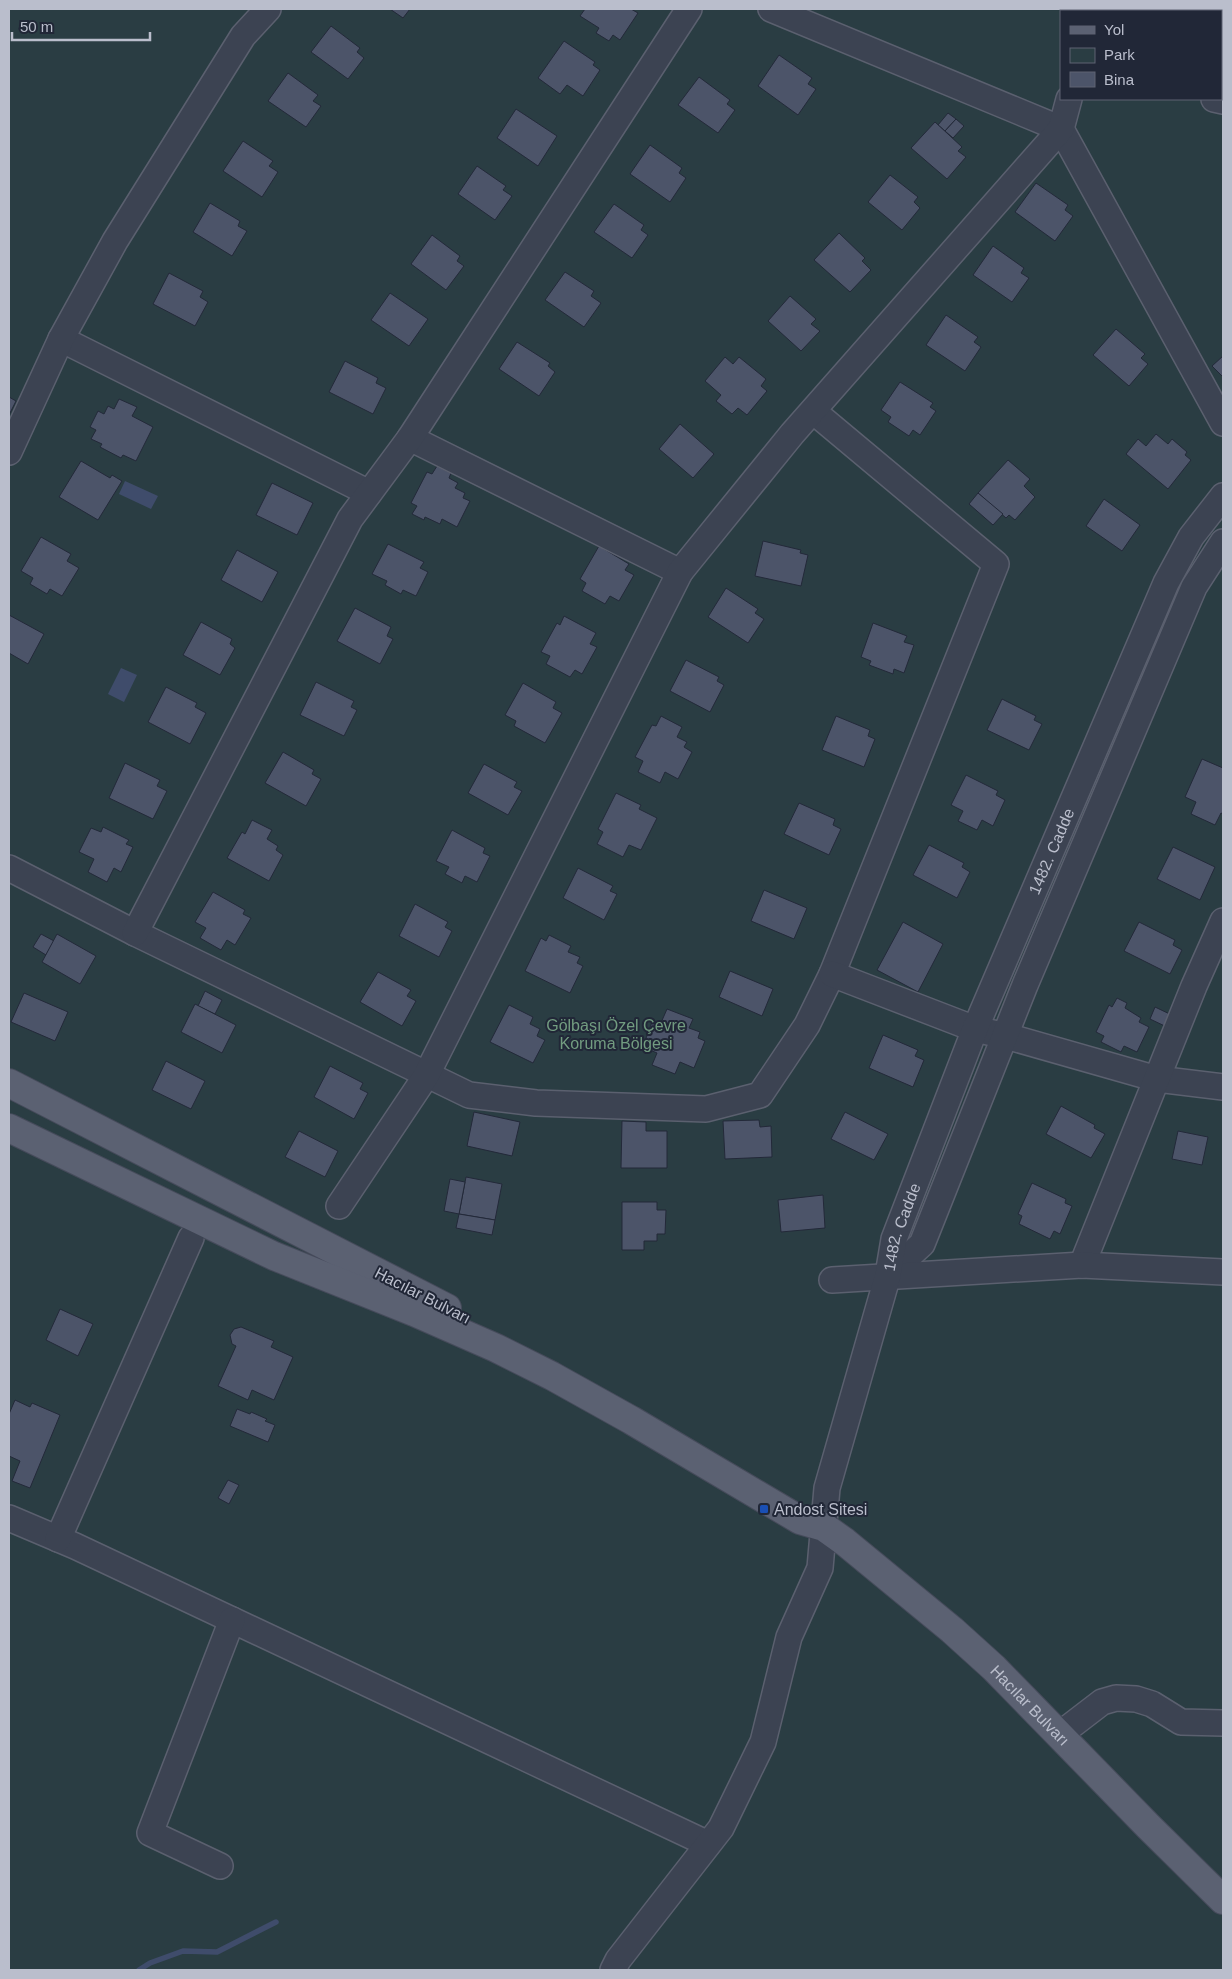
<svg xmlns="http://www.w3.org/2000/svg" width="1232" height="1979" font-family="Helvetica,sans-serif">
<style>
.green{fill:#2a3d43;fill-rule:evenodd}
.water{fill:#3f4c6b}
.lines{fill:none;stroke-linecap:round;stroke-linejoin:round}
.stream{stroke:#3f4c6b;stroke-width:5.5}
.building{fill:#4c5469;stroke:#232939}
.minor-casing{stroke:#5b606f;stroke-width:28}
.major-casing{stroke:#464b5b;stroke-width:30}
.minor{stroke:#3c4352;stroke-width:25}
.major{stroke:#5b6172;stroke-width:28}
.transit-dot{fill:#1a4fb4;stroke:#212737;stroke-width:2}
.labels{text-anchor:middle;stroke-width:4;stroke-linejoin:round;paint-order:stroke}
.street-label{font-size:16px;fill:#babecc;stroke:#212737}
.park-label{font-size:16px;fill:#729c80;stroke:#212737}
.poi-label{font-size:16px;fill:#babecc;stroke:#212737;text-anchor:start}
</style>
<rect width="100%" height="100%" fill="#283042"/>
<path class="green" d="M9 9H1223V1970H9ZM1061 11H1221V99H1061Z"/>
<g class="water">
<path d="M125 481 158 496 151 509 119 494Z"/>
<path d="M121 668 137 675 124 702 108 694Z"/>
</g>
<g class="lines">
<path class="stream" d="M139 1970 150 1963 183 1951 217 1952 276 1922"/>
</g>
<g class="building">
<path d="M390 9H410L403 18Z"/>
<path d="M585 9H631L638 13 620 40 613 35 609 41 596 33 599 28 580 16Z"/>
<path d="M331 26 360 48 357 52 364 58 348 79 311 52Z"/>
<path d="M564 41 595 62 593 65 600 70 583 96 567 85 560 94 538 78Z"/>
<path d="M779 55 812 78 808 84 816 89 798 115 758 86Z"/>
<path d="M288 73 318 95 313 101 321 106 306 127 268 101Z"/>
<path d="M699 77 730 100 727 104 735 110 718 133 678 105Z"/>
<path d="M516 109 557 136 538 166 497 138Z"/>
<path d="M948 113 956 119 945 131 938 125Z"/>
<path d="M956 119 964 126 953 138 945 131Z"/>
<path d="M935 122 962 147 958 151 966 157 947 179 911 148Z"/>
<path d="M243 141 273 161 269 166 278 172 262 197 223 171Z"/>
<path d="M650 145 682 168 679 173 686 178 670 202 630 174Z"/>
<path d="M477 166 506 186 503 190 512 196 495 220 458 194Z"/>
<path d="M890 175 918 197 914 202 920 208 902 230 868 202Z"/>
<path d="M1036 183 1068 205 1065 210 1073 216 1055 241 1015 212Z"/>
<path d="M210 203 240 221 238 226 247 231 232 256 193 232Z"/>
<path d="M614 204 644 225 641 230 648 235 632 258 594 232Z"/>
<path d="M839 233 865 258 862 261 871 270 850 292 814 260Z"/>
<path d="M432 235 460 256 457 261 464 266 446 290 411 264Z"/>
<path d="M993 246 1024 268 1021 273 1029 278 1012 302 973 275Z"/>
<path d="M565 272 594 291 591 296 601 303 584 327 545 300Z"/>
<path d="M169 273 203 291 200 297 208 302 195 326 153 304Z"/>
<path d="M390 293 428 319 409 346 371 320Z"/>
<path d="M790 296 816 319 811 324 820 331 801 351 768 321Z"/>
<path d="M946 315 978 337 974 342 981 347 965 371 926 345Z"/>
<path d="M1116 329 1145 354 1141 358 1148 364 1129 386 1093 355Z"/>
<path d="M517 342 550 363 548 366 555 372 539 396 499 369Z"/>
<path d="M1223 356V377L1212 366Z"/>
<path d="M725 357 733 364 739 357 766 379 761 386 767 391 747 415 738 408 732 414 716 401 721 395 705 381Z"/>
<path d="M345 361 378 378 376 383 386 388 373 414 329 392Z"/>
<path d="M900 382 933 403 930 407 936 411 920 435 913 430 909 436 888 422 891 417 881 410Z"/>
<path d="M9 397 16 401 9 415Z"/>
<path d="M119 399 137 407 132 416 153 427 136 461 123 455 121 458 100 447 102 444 91 439 96 430 90 427 98 411 104 414 108 406 114 409Z"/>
<path d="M680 424 714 454 693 478 659 449Z"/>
<path d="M1156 434 1168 444 1172 439 1187 452 1185 455 1191 460 1168 489 1126 454 1138 439 1146 446Z"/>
<path d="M1008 460 1030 479 1024 486 1035 497 1015 520 1009 515 1006 518 978 493Z"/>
<path d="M81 461 110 478 112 475 122 481 98 520 59 497Z"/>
<path d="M437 466 451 473 449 478 458 483 455 488 465 493 463 498 470 501 457 527 442 519 440 524 425 517 424 520 412 514 417 506 411 503 427 472 432 474Z"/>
<path d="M272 483 313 503 297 535 256 515Z"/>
<path d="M978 493 1003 514 993 525 969 504Z"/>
<path d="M1104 499 1140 525 1122 551 1086 526Z"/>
<path d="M41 537 71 554 67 561 79 568 62 596 50 589 47 594 30 584 33 578 21 571Z"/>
<path d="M763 541 801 550 800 553 808 555 801 586 755 576Z"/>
<path d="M388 544 424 562 420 568 428 572 416 596 403 590 401 594 385 585 387 581 372 574Z"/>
<path d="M599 546 629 564 625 570 634 575 619 601 610 596 605 604 582 591 586 583 580 579Z"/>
<path d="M237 550 278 572 262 602 221 580Z"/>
<path d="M726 588 758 609 755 613 764 619 748 643 708 617Z"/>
<path d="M355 608 391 627 387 636 393 639 380 664 337 641Z"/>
<path d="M9 615 44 634 28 664 9 653Z"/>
<path d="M564 616 596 633 590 644 597 647 582 674 575 670 570 677 546 664 550 656 541 652 557 623 560 625Z"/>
<path d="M201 622 232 639 230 644 235 648 220 675 183 655Z"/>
<path d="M873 623 907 636 904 642 914 645 904 673 894 669 893 674 869 665 871 661 861 657Z"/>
<path d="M686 660 719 677 717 681 724 685 710 712 670 691Z"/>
<path d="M316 682 354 701 351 707 357 710 344 736 300 715Z"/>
<path d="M523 683 556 702 553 708 562 713 545 743 514 726 516 721 505 715Z"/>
<path d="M166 687 197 703 195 707 206 713 190 744 148 722Z"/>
<path d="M1002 699 1036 716 1034 720 1042 724 1029 750 987 730Z"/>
<path d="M661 716 682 727 677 737 687 742 684 747 692 752 678 779 665 772 660 783 638 772 643 761 635 757 652 725 656 726Z"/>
<path d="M836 716 870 730 868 736 875 739 864 767 822 750Z"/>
<path d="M283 752 314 770 312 774 321 779 306 806 265 783Z"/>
<path d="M1202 759 1223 768V814L1221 813 1215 825 1191 814 1196 802 1185 797Z"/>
<path d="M125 763 160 780 157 786 167 791 153 819 109 798Z"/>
<path d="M484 764 517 782 514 787 522 791 508 815 468 793Z"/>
<path d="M966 775 998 791 996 795 1005 800 993 826 982 820 977 830 958 821 963 811 951 805Z"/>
<path d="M616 793 641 805 639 809 657 818 641 850 629 845 623 857 597 844 603 832 598 829Z"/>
<path d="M799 803 835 819 833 825 841 829 829 855 784 834Z"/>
<path d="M252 820 272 830 267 839 278 846 276 850 283 855 269 881 227 858 242 832 245 834Z"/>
<path d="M103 827 129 840 126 844 133 847 121 872 114 868 107 882 88 872 94 859 79 852 91 828 101 832Z"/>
<path d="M452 830 485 848 483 853 490 856 477 882 465 876 462 883 445 874 449 867 436 861Z"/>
<path d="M929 845 964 863 962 867 970 872 957 898 913 875Z"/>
<path d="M1173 847 1215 867 1200 900 1157 879Z"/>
<path d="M578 868 613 886 610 891 617 894 604 920 563 898Z"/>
<path d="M764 890 807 908 794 939 751 921Z"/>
<path d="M213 892 245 910 243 914 251 918 235 945 227 940 221 950 200 938 206 928 195 922Z"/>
<path d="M415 904 448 922 445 927 452 931 439 957 399 936Z"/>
<path d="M903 922 943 944 918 992 877 970Z"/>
<path d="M1139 922 1175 940 1173 945 1182 950 1170 974 1124 951Z"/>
<path d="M41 934 54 941 46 955 33 947Z"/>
<path d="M57 934 96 956 80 984 42 962Z"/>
<path d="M549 935 571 946 568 952 580 957 577 963 583 966 570 993 525 971 541 938 546 941Z"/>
<path d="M730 971 773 989 762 1016 719 997Z"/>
<path d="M378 972 411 990 407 996 416 1001 402 1026 360 1002Z"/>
<path d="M205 991 222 1000 215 1014 198 1006Z"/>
<path d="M24 993 68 1012 55 1041 11 1022Z"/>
<path d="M1117 998 1127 1003 1125 1008 1141 1018 1139 1022 1149 1027 1137 1052 1124 1046 1121 1052 1101 1042 1104 1036 1096 1032 1109 1005 1112 1007Z"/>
<path d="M195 1004 236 1025 222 1053 181 1032Z"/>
<path d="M509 1005 533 1017 530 1024 540 1029 537 1036 545 1040 533 1063 490 1042Z"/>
<path d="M1155 1007 1176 1017 1171 1029 1150 1019Z"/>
<path d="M667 1009 693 1019 689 1028 700 1032 698 1038 705 1041 694 1068 680 1062 675 1074 652 1065 657 1053 650 1050 652 1044 645 1041 652 1022 660 1025Z"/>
<path d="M883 1035 918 1050 915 1056 924 1060 913 1087 869 1068Z"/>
<path d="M166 1061 205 1081 191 1109 152 1090Z"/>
<path d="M330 1066 363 1083 360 1089 368 1093 354 1119 314 1097Z"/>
<path d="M1061 1106 1095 1125 1094 1128 1105 1134 1091 1158 1046 1134Z"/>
<path d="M474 1112 520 1122 512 1156 467 1146Z"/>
<path d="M845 1112 888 1134 874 1160 831 1139Z"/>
<path d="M759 1120 760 1127 771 1126 772 1157 725 1159 723 1121Z"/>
<path d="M622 1121 646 1122V1131H667V1168H621Z"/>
<path d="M299 1131 338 1151 325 1177 285 1157Z"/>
<path d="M1178 1131 1208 1137 1202 1165 1172 1159Z"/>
<path d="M466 1177 502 1184 495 1220 459 1214Z"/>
<path d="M450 1179 465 1182 459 1214 444 1211Z"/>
<path d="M1032 1183 1066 1199 1065 1203 1072 1206 1060 1234 1054 1231 1050 1239 1019 1224 1022 1216 1018 1214Z"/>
<path d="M823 1195 825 1228 781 1232 778 1200Z"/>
<path d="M622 1202H657V1210H666L665 1234H657V1241H644V1250H622Z"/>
<path d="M459 1214 495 1220 492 1235 456 1228Z"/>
<path d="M60 1309 93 1324 78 1356 46 1340Z"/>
<path d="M241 1327 274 1341 271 1347 293 1357 274 1400 252 1390 248 1400 218 1386 236 1346 232 1344 230 1335 234 1329Z"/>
<path d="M15 1400 30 1407 32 1403 60 1415 30 1488 12 1481 20 1461 9 1456V1414Z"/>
<path d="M237 1409 250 1414 251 1412 267 1419 265 1421 275 1425 268 1442 230 1426Z"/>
<path d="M228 1480 239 1485 229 1504 218 1498Z"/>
</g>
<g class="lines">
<g class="minor-casing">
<g id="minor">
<path d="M771 9 1061 129 1223 423"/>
<path d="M1090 11V9"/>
<path d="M1214 99 1223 101"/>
<path d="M61 339 369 493"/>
<path d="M410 438 680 572"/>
<path d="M9 452 61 339 115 241 243 36 268 9"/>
<path d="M9 868 135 933 469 1095 536 1103 706 1109 760 1095 807 1025 832 974 996 564 813 411"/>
<path d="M135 933 350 519 410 438 689 9"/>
<path d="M832 974 975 1029 1006 1036 1157 1079 1223 1087"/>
<path d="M339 1206 426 1076 680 572 792 434 1061 129 1069 99"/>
<path d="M1082 1265 1194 986 1223 921"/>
<path d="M888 1275 922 1244 1025 985 1194 587 1223 542"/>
<path d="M832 1280 1082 1265 1223 1272"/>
<path d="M9 1518 75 1546 708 1844"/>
<path d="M58 1539 191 1238"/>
<path d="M1059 1735 1102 1702 1116 1698 1136 1699 1152 1704 1181 1722 1223 1723"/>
<path d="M220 1866 150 1833 232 1620"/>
<path id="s1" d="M613 1970 618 1960 721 1828 763 1742 789 1637 820 1568 827 1488 888 1275 894 1239 975 1029 1166 583 1191 537 1223 496"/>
</g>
</g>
<g class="major-casing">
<g id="major">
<path d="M9 1083 447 1308"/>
<path id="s2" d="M9 1128 274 1256 414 1312 496 1348 552 1376 631 1420 800 1520 824 1527 845 1542 952 1630 994 1668 1148 1826 1223 1900"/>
</g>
</g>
<use href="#minor" class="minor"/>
<use href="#major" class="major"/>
</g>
<rect class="transit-dot" x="759" y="1504" width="10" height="10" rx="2.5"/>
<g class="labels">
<g class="street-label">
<text dy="6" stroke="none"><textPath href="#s1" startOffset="1215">1482. Cadde</textPath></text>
<text dy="6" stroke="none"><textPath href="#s1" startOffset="810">1482. Cadde</textPath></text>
<text transform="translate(423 1295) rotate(27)" y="6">Hacılar Bulvarı</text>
<text dy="6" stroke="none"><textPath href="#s2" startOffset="1182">Hacılar Bulvarı</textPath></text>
</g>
<g class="park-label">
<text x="616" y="1031">Gölbaşı Özel Çevre<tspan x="616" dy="18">Koruma Bölgesi</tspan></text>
</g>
<g class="poi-label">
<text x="774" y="1515">Andost Sitesi</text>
</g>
</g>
<rect width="1232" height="1979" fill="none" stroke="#babecc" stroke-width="20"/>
<rect x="1060" y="10" width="162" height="90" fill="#212737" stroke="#5e6373"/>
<rect x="1070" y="26" width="25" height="8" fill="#5b6172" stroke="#5e6373"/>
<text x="1104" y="35" font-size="15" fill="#babecc">Yol</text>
<rect x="1070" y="48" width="25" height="15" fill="#2a3d43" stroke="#5e6373"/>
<text x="1104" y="60" font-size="15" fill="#babecc">Park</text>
<rect x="1070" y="72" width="25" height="15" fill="#4c5469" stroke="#5e6373"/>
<text x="1104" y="85" font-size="15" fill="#babecc">Bina</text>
<path d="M12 32v8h138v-8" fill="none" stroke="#babecc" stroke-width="2.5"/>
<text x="20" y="32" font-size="15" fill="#babecc" stroke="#212737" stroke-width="4" paint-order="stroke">50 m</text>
</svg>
